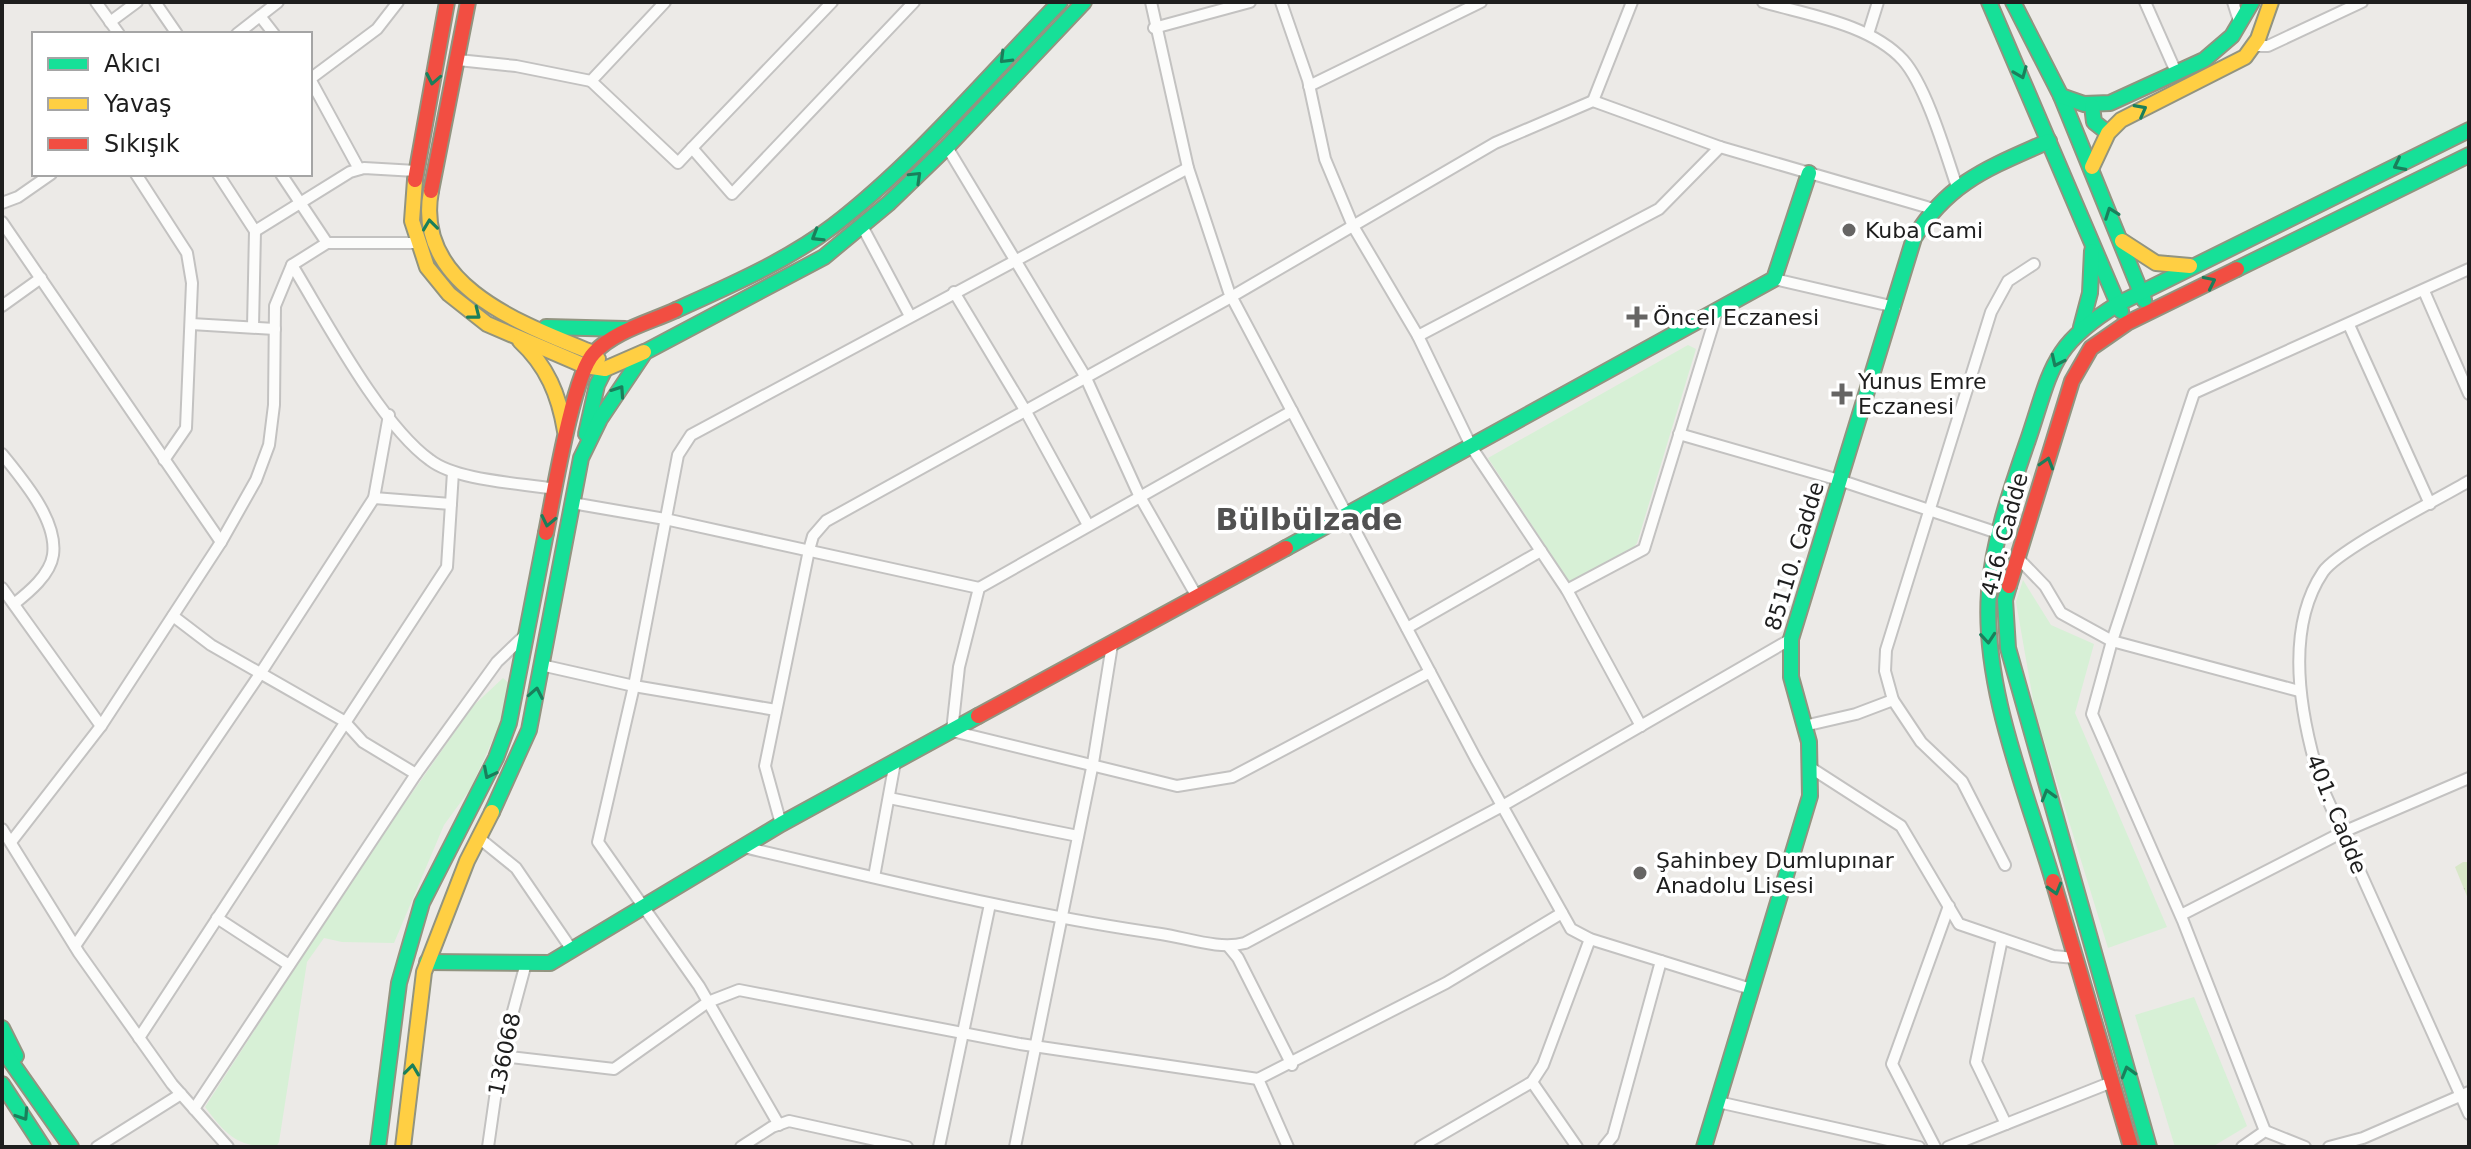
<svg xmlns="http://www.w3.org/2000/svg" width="2471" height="1149" font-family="'DejaVu Sans',sans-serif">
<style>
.grass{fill:url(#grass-tufts)}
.park{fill:#d7f0d6}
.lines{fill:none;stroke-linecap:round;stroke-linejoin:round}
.street-casing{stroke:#c3c2c1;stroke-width:14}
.fast-casing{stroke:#929480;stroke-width:18}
.slow-casing{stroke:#929480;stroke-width:18}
.jam-casing{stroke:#929480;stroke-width:18}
.street{stroke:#fcfcfb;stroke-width:10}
.fast{stroke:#16e098;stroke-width:14}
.slow{stroke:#ffcf43;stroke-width:14}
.jam{stroke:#f24e42;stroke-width:14}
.oneway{stroke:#1a7f5b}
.poi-dot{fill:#666564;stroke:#fff;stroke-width:3}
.labels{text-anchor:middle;stroke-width:7;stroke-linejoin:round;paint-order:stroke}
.poi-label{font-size:22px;fill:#1e1e1e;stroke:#fff;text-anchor:start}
.street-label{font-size:22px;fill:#1e1e1e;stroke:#fff}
.district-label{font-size:30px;font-weight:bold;fill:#515151;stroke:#fff}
</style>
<defs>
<pattern id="grass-tufts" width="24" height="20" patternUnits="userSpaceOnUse" patternTransform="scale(2)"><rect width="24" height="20" fill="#d8e7c8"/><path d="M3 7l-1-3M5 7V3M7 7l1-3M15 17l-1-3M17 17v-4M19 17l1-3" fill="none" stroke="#b9c6ab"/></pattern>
</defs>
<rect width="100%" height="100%" fill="#eceae7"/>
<path class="grass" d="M2463 862H2469V901L2455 867Z"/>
<g class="park">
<path d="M1688 345 1696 349 1637 543 1627 556 1570 583 1488 458Z"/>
<path d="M2023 580 2051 625 2094 644 2075 713 2167 927 2108 948 2035 711 2016 602Z"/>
<path d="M503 678 510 684 502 719 471 788 444 825 394 943 342 942 324 938 307 962 279 1142 276 1147C237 1147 228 1137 205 1107L358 870 473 706Z"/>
<path d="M2194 997 2247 1126 2212 1147H2175L2135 1015Z"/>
</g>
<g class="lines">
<g class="street-casing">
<g id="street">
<path d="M96 2 119 34"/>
<path d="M155 2 177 34"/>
<path d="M1151 2 1188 168 1229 292 1476 759 1571 929 1590 939 1751 989"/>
<path d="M1281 2 1308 80 1325 159 1353 226 1418 336 1472 448 1567 590 1641 726"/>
<path d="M1763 2C1808 15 1870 24 1903 60 1926 86 1945 151 1956 184"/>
<path d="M2145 2 2176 72"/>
<path d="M2233 2 2240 24"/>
<path d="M260 16 274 34"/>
<path d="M110 22 137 2"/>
<path d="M1154 28 1250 2"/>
<path d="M237 34 278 2"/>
<path d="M1868 34 1878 2"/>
<path d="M2253 46H2268L2362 2"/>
<path d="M458 60 516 66 591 81 665 2"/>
<path d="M310 79 377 29 398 2"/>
<path d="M310 79 359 169"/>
<path d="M591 81 678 163 692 148 732 194 914 2"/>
<path d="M1309 86 1481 2"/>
<path d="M1593 101 1632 2"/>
<path d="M947 147 1085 376 1139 495 1196 595"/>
<path d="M692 148 832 2"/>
<path d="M136 174 187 253 192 283 186 428 164 460"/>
<path d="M218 174 255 231 253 327"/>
<path d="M281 174 327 243"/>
<path d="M2 203 18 197 51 174"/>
<path d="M2 222 221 542"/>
<path d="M862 226 910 316"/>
<path d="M255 231 350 172 364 168 416 171"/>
<path d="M292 265C325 319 380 424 430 460 457 481 521 483 555 489"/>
<path d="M1774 279 1895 307"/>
<path d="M2424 291 2469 394"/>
<path d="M954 292 1025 410 1088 525"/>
<path d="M2 306 41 278"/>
<path d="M191 324 275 329"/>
<path d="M2349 325 2430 504"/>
<path d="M1418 336 1659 209 1720 147"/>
<path d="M1292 411 979 588 959 667 952 731 1177 786 1232 777 1430 672"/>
<path d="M1679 434 1839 480 1998 533"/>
<path d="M2 454C22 479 58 520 53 555 50 575 29 592 14 604"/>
<path d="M2469 481C2439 499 2339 549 2323 572 2282 633 2302 724 2322 787L2469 1114"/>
<path d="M374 498 451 504"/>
<path d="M572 503 665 519 979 588"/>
<path d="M2017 557 2045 586 2061 613 2112 641 2299 691"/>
<path d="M2 588 101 726"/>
<path d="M1567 590 1644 549 1717 312"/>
<path d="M173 616 211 645 344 721 363 742 416 774"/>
<path d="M1407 628 1541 551"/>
<path d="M541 665 634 686 776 710"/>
<path d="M1893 700 1921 742 1962 781 2005 865"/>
<path d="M1804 726 1856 714 1893 700 1885 671 1886 650 1991 312 2008 281 2034 264"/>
<path d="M1811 768 1901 826 1959 924 2053 956 2075 958"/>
<path d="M889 798 1078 836"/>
<path d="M781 824 765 766 809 550 813 536 826 521 1231 297 1495 143 1593 101 1720 147 1930 208"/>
<path d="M2 829 79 953 172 1084 228 1147"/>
<path d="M479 838 516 868 572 950"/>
<path d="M11 842 101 726 221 542 256 480 269 445 274 405 275 306 292 265 327 243H418"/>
<path d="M743 847C882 879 1020 914 1161 934 1188 938 1219 950 1245 943L1504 805 1791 639"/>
<path d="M874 877 895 762"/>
<path d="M2181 915 2343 832 2469 778"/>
<path d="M217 918 289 965"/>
<path d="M2002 939 1976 1062 2006 1124"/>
<path d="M75 946 260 674 374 498 389 415"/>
<path d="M1229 947 1238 958 1292 1065"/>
<path d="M139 1038 447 567 453 472"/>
<path d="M501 1056 614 1069 708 1002 739 990 1020 1044 1258 1079 1446 983 1562 913"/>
<path d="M1258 1079 1288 1147"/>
<path d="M1532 1082 1577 1147"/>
<path d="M1718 1102 1919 1147"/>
<path d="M194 1109 416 774 497 662 524 636"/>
<path d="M779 1125 699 986 598 842 634 686 678 455 691 435 1188 168"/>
<path d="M2265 1131 2183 921 2092 714 2112 641 2194 393 2469 269"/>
<path d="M97 1147 181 1094"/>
<path d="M488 1147 501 1056 526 963"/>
<path d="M741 1147 772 1127 789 1121 907 1147"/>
<path d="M939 1147 990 904"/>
<path d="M1015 1147 1093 763 1112 645"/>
<path d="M1420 1147 1532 1082 1543 1065 1590 939"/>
<path d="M1604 1147 1613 1136 1661 961"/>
<path d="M1935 1147 1892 1064 1949 906"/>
<path d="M1948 1147 2112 1082"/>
<path d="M2242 1147 2265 1131 2305 1147"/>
<path d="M2329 1147 2363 1138 2469 1092"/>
</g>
</g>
<g class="fast-casing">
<g id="fast">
<path d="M1989 2 2121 311"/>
<path d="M2013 2 2061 96 2144 300"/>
<path d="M2061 96 2084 104 2110 103 2204 60 2232 36 2252 2"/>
<path d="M2092 106 2094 122 2108 133"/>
<path d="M2237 269 2469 155"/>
<path d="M676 310C729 286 787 261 833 226 916 162 987 77 1060 2"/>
<path d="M546 327 625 329"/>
<path d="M2081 327 2090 293 2092 251"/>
<path d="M586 434 597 385 605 369"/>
<path d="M1286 548 1774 279 1809 173"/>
<path d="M2009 586 2005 600 2008 648 2149 1147"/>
<path d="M492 812 529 730 581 458 600 419 645 352 824 257 889 203 947 147 1084 2"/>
<path d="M2053 881C2026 790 1982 687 1989 592 1993 540 2011 489 2028 440 2052 369 2050 346 2118 304L2469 130"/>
<path d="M427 962 550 963 781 824 978 716"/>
<path d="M2 1028 16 1056"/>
<path d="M2 1049 71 1147"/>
<path d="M2 1084 43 1147"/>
<path d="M378 1147 399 983 422 903 496 758 509 723 546 533"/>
<path d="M1704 1147 1810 796 1809 742 1791 677V639L1914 238C1949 181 1991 167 2049 141"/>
</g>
</g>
<g class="slow-casing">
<g id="slow">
<path d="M2092 167 2108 133 2121 120 2245 57 2258 39 2271 2"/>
<path d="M415 180 412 221 427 267 449 294 487 324 585 366 605 369 644 352"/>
<path d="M431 191C413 286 524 325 593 353L598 359"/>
<path d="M2122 241 2156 263 2190 266"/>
<path d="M520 341C547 366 559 395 565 431"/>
<path d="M403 1147 424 972 467 861 492 812"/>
</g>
</g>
<g class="jam-casing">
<g id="jam">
<path d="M415 180 447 2"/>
<path d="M431 191 468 2"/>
<path d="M546 533C553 498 573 374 594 353 614 331 650 322 676 310"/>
<path d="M2009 586 2072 381 2091 348 2127 323 2237 269"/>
<path d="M978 716 1286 548"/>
<path d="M2053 881 2131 1147"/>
</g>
</g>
<use href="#street" class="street"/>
<use href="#fast" class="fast"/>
<use href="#slow" class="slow"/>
<use href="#jam" class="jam"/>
</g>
<defs><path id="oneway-chevron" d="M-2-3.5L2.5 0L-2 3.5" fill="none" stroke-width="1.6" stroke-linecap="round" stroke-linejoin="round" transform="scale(2)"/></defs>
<g class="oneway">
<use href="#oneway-chevron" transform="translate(1005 58) rotate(135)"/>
<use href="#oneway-chevron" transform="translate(2021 73) rotate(68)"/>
<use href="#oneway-chevron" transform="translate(433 79) rotate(101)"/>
<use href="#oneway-chevron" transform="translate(2141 110) rotate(-28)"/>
<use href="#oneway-chevron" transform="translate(2399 165) rotate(153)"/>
<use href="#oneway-chevron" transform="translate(916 177) rotate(-44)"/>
<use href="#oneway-chevron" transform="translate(2111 213) rotate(-110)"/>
<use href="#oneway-chevron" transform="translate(430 225) rotate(-97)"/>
<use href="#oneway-chevron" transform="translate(817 236) rotate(149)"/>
<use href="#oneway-chevron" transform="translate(2210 282) rotate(-26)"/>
<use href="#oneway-chevron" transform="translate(475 314) rotate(38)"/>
<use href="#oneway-chevron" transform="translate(2057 361) rotate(115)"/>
<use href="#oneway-chevron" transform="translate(619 391) rotate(-56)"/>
<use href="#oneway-chevron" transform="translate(2047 463) rotate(-73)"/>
<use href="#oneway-chevron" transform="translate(548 521) rotate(102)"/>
<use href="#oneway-chevron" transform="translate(1988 638) rotate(85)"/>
<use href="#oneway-chevron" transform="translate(536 693) rotate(-79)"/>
<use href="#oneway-chevron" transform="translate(489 773) rotate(117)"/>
<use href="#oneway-chevron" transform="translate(2048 795) rotate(-106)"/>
<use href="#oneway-chevron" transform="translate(2055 889) rotate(74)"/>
<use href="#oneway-chevron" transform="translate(412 1070) rotate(-83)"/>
<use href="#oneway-chevron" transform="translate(2128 1072) rotate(-106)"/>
<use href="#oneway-chevron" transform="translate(23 1115) rotate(57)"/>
</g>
<g class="poi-dot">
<circle cx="1849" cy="230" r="8"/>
<path d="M1633 305h8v8h8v8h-8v8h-8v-8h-8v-8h8z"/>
<path d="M1838 382h8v8h8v8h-8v8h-8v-8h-8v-8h8z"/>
<circle cx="1640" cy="873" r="8"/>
</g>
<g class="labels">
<g class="poi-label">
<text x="1865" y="238">Kuba Cami</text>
<text x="1653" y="325">Öncel Eczanesi</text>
<text x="1858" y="389">Yunus Emre<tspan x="1858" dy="25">Eczanesi</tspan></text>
<text x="1656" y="868">Şahinbey Dumlupınar<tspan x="1656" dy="25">Anadolu Lisesi</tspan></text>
</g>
<g class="street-label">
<text transform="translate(2004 534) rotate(-75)" y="8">416. Cadde</text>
<text transform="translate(1794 556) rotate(-73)" y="8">85110. Cadde</text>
<text transform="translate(2337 814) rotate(68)" y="8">401. Cadde</text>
<text transform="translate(504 1054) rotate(-78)" y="8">136068</text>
</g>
<g class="district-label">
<text x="1309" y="530">Bülbülzade</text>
</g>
</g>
<rect width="2471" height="1149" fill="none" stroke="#1e1e1e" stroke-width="8"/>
<rect x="32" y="32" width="280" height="144" fill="#ffffff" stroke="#a5a5a5" stroke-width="2"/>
<rect x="48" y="58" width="40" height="12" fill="#16e098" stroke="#a5a5a5" stroke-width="2"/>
<text x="104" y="72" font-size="24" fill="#1e1e1e">Akıcı</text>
<rect x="48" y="98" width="40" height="12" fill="#ffcf43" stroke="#a5a5a5" stroke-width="2"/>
<text x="104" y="112" font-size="24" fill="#1e1e1e">Yavaş</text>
<rect x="48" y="138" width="40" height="12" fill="#f24e42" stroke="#a5a5a5" stroke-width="2"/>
<text x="104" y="152" font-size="24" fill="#1e1e1e">Sıkışık</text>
</svg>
